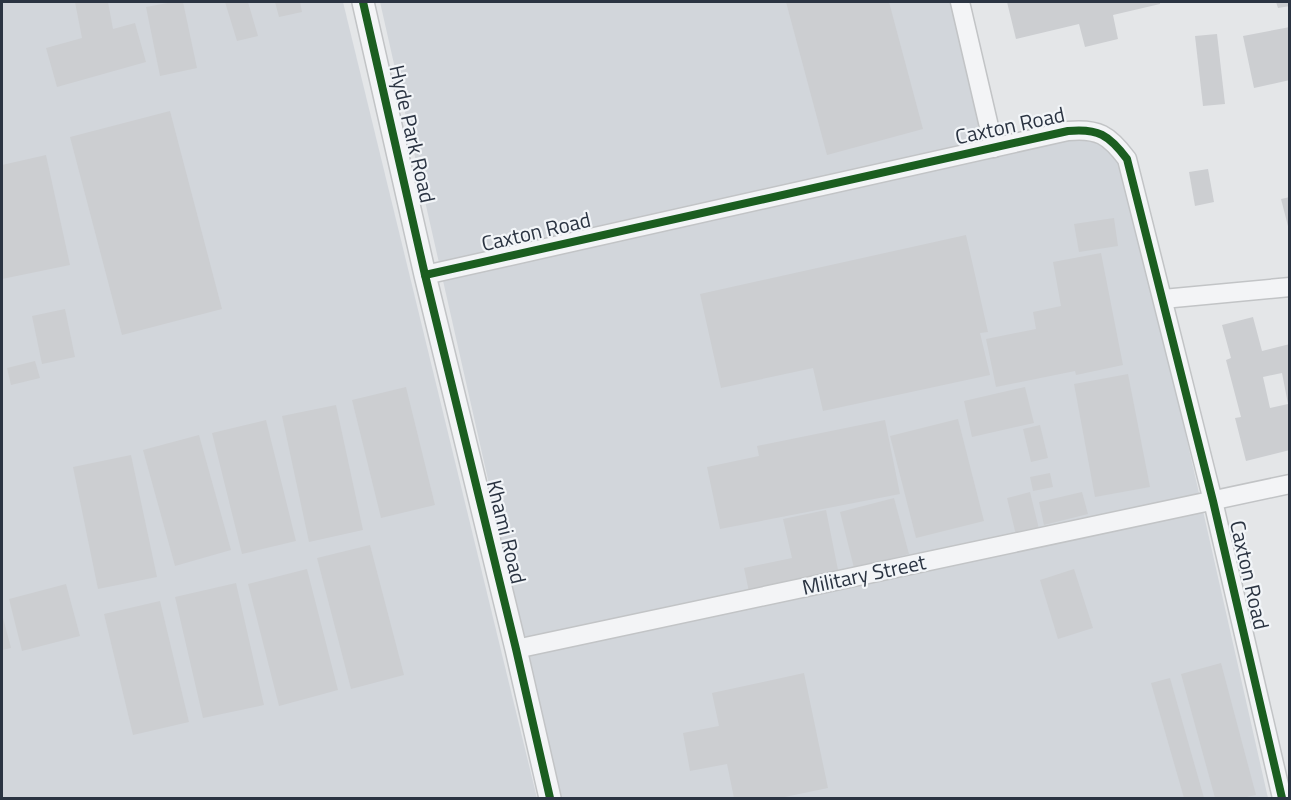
<svg xmlns="http://www.w3.org/2000/svg" width="1291" height="800" font-family="'Titillium Web',sans-serif">
<style>
.built{fill:#d2d6db}
.building{fill:#ccced1;fill-rule:evenodd}
.lines{fill:none;stroke-linecap:round;stroke-linejoin:round}
.minor-casing{stroke:#c2c4c6;stroke-width:21}
.tertiary-casing{stroke:#c2c4c6;stroke-width:24}
.minor{stroke:#f3f4f6;stroke-width:18}
.tertiary{stroke:#f3f4f6;stroke-width:21}
.cycleway-casing{stroke:#f2f5f8;stroke-width:11}
.cycleway{stroke:#1b5e20;stroke-width:8}
.labels{text-anchor:middle;stroke-width:4.5;stroke-linejoin:round;paint-order:stroke}
.street-label{font-size:21px;fill:#2b3442;stroke:#f2f5f8}
</style>
<rect width="100%" height="100%" fill="#e4e6e8"/>
<g class="built">
<path d="M2 2H343L537 798H2Z"/>
<path d="M380 2H958L992 153 1068 135 1100 138 1124 162 1268 798H560Z"/>
</g>
<g class="building">
<path d="M75 2H108L113 29 135 23 146 62 57 87 46 48 82 38Z"/>
<path d="M173 2H183L197 68 160 76 146 7Z"/>
<path d="M225 2H248L258 36 237 41Z"/>
<path d="M275 2H300L302 12 279 17Z"/>
<path d="M786 2H889L923 129 827 155Z"/>
<path d="M1007 2H1160V4L1113 15 1118 39 1085 47 1079 24 1016 39Z"/>
<path d="M1276 2H1290V6L1278 8Z"/>
<path d="M1290 27V80L1254 88 1243 36Z"/>
<path d="M1217 34 1225 104 1203 106 1195 36Z"/>
<path d="M170 111 222 309 122 335 70 137Z"/>
<path d="M46 155 70 265 2 279V165Z"/>
<path d="M1208 169 1214 202 1195 206 1189 172Z"/>
<path d="M1290 197V230H1289L1281 199Z"/>
<path d="M1114 218 1118 246 1079 252 1074 224Z"/>
<path d="M966 235 988 332 980 333 990 375 823 411 813 368 721 388 700 294Z"/>
<path d="M1101 253 1123 365 1076 375 1075 371 996 387 986 339 1036 329 1033 312 1061 306 1053 262Z"/>
<path d="M65 309 75 357 42 364 32 316Z"/>
<path d="M1253 317 1262 351 1290 344V450L1246 461 1235 418 1241 417 1226 360 1231 358 1222 325ZM1282 373 1288 404 1270 408 1263 377Z"/>
<path d="M35 361 40 378 11 385 7 368Z"/>
<path d="M1128 374 1150 487 1095 497 1074 384Z"/>
<path d="M406 387 435 505 381 518 352 400Z"/>
<path d="M1025 387 1034 423 972 437 964 401Z"/>
<path d="M336 405 363 530 309 542 282 416Z"/>
<path d="M958 419 984 521 916 538 890 436Z"/>
<path d="M266 420 296 541 242 554 212 433Z"/>
<path d="M885 420 900 494 720 529 707 467 759 456 757 446Z"/>
<path d="M1040 425 1048 458 1031 462 1023 429Z"/>
<path d="M199 435 231 550 175 566 143 450Z"/>
<path d="M131 455 157 577 98 589 73 467Z"/>
<path d="M1050 473 1053 487 1033 491 1030 477Z"/>
<path d="M1030 492 1039 529 1016 535 1007 498Z"/>
<path d="M1082 492 1088 514 1044 525 1039 502Z"/>
<path d="M894 498 909 554 854 568 840 512Z"/>
<path d="M826 510 839 575 749 592 744 568 792 558 783 519Z"/>
<path d="M370 545 404 675 351 689 317 558Z"/>
<path d="M307 569 338 690 279 706 248 584Z"/>
<path d="M1074 569 1093 628 1058 639 1040 580Z"/>
<path d="M236 583 264 705 203 718 175 597Z"/>
<path d="M66 584 80 636 22 651 9 599Z"/>
<path d="M160 601 189 722 133 735 104 614Z"/>
<path d="M2 614 11 648 2 650Z"/>
<path d="M1221 663 1256 795 1242 798H1215L1181 674Z"/>
<path d="M804 673 828 788 780 798H734L727 764 690 771 683 733 719 726 712 693Z"/>
<path d="M1170 678 1204 798H1184L1151 683Z"/>
</g>
<g class="lines">
<g class="minor-casing">
<g id="minor">
<path d="M960 2 994 148"/>
<path d="M425 275 1068 131C1098 128 1109 135 1127 159L1213 501 1282 798"/>
<path d="M1163 299 1290 287"/>
<path d="M516 649 1290 484"/>
</g>
</g>
<g class="tertiary-casing">
<path id="tertiary" d="M363 2 425 275 516 649 550 798"/>
</g>
<use href="#minor" class="minor"/>
<use href="#tertiary" class="tertiary"/>
<g class="cycleway-casing">
<g id="cycleway">
<path d="M363 2 425 275 516 649 550 798"/>
<path d="M425 275 1068 131C1098 128 1109 135 1127 159L1213 501 1282 798"/>
</g>
</g>
<use href="#cycleway" class="cycleway"/>
</g>
<g class="labels">
<g class="street-label">
<text transform="translate(1010 126) rotate(-12)" y="7">Caxton Road</text>
<text transform="translate(412 134) rotate(77)" y="7">Hyde Park Road</text>
<text transform="translate(536 232) rotate(-13)" y="7">Caxton Road</text>
<text transform="translate(506 532) rotate(76)" y="7">Khami Road</text>
<text transform="translate(864 575) rotate(-12)" y="7">Military Street</text>
<text transform="translate(1249 575) rotate(77)" y="7">Caxton Road</text>
</g>
</g>
<rect width="1291" height="800" fill="none" stroke="#2b3442" stroke-width="6"/>
</svg>
